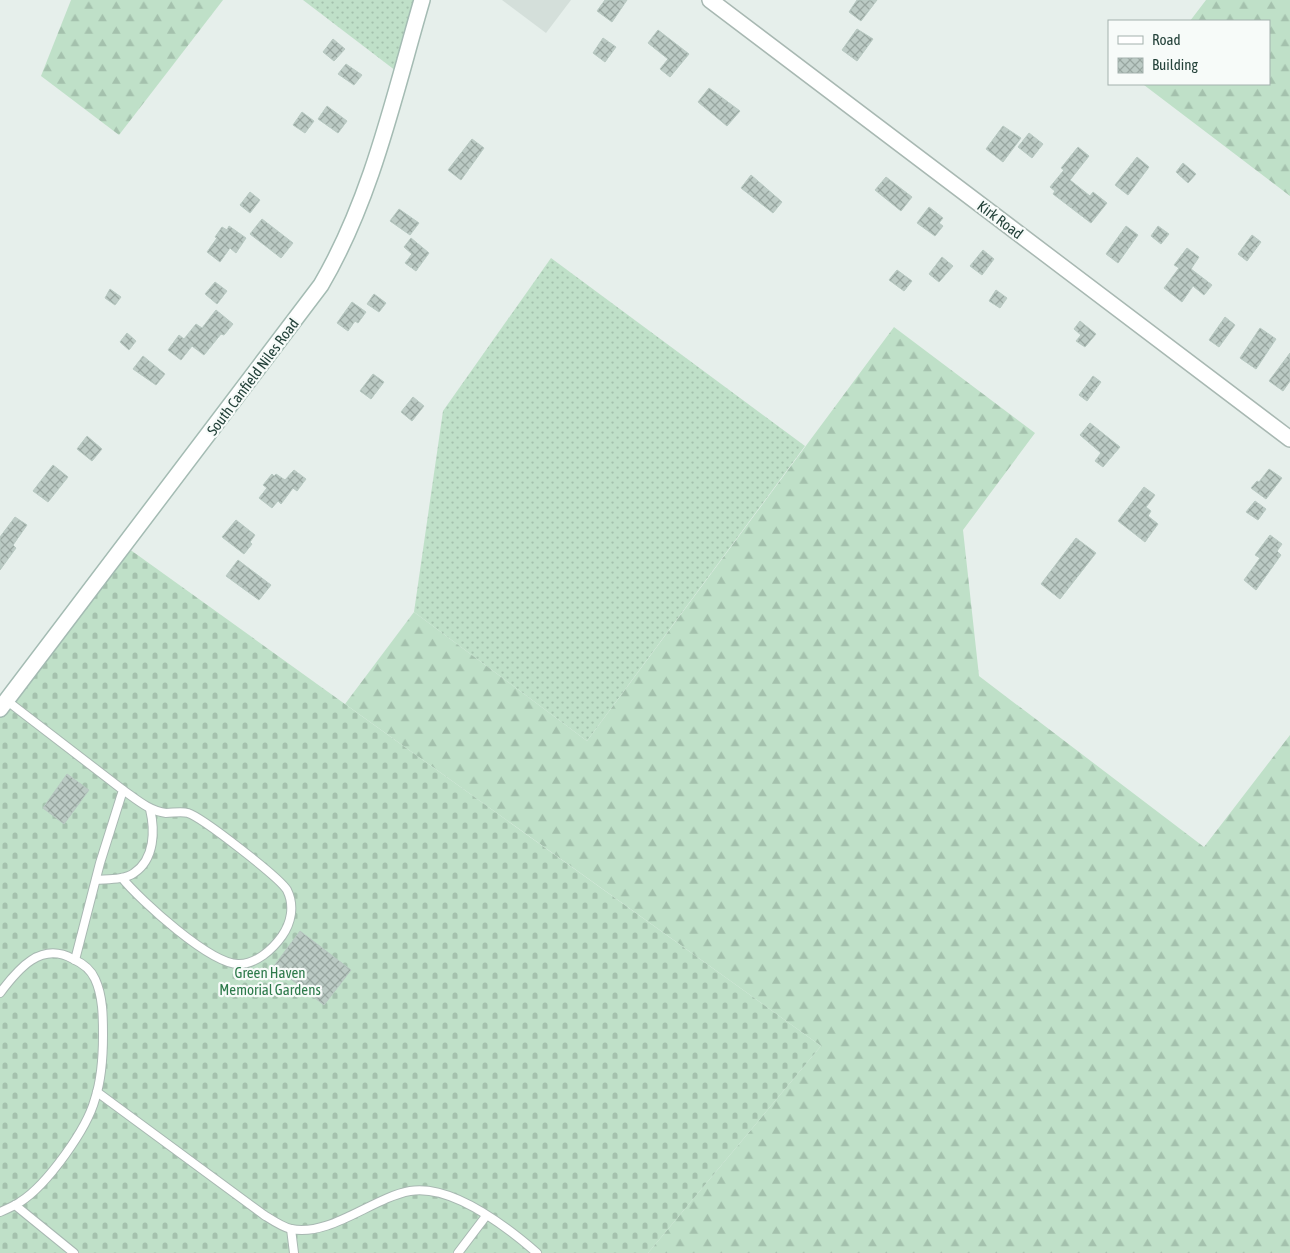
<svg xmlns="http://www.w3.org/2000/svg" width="1290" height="1253" font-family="'Asap Condensed',sans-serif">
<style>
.built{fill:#d4dfda}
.grass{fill:url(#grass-dots)}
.forest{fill:url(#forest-firs)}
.cemetery{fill:url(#cemetery-stones)}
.building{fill:url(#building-cross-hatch);stroke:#b8c9c2}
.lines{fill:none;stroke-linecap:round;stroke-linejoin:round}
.service-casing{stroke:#a8b8b2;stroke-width:10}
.tertiary-casing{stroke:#a8b8b2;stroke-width:18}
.secondary-casing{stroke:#a4bbb3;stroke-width:18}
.service{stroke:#fff;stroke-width:8}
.tertiary{stroke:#fff;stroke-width:15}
.secondary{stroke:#fff;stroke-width:15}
.labels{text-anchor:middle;stroke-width:4.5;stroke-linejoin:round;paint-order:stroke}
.street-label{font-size:15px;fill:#24423a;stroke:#f7fbf9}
.park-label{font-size:15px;fill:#2d7a4b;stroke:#f7fbf9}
</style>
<defs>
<pattern id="grass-dots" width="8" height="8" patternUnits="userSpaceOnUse" patternTransform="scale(1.25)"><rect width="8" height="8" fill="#bfe0c8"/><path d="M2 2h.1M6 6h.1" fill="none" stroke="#a4c1ad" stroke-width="1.8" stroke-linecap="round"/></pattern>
<pattern id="forest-firs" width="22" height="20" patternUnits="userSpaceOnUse" patternTransform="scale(1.25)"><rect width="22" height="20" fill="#bfe0c8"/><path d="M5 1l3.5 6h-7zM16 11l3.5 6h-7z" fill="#a4c1ad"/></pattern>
<pattern id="cemetery-stones" width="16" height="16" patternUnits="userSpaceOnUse" patternTransform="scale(1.25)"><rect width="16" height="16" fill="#bfe0c8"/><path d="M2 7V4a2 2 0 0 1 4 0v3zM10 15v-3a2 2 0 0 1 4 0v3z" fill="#a4c1ad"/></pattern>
<pattern id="building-cross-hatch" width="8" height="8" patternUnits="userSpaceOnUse" patternTransform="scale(1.25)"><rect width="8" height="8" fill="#bbcac4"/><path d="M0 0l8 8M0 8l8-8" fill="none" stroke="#98a6a0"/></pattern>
</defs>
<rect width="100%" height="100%" fill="#e6efeb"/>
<path class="built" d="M502 0H571L546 33Z"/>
<g class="grass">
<path d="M303 0H422L400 74Z"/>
<path d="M551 258 805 446 587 741 414 612 443 411Z"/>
</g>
<g class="forest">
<path d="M71 0H223L119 135 41 76Z"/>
<path d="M1206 0H1290V196L1144 85 1269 84V21H1190Z"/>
<path d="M894 327 1035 433 963 530 979 676 1204 847 1290 735V1253H648L821 1046 345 704 414 612 587 741Z"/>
</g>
<path class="cemetery" d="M125 546 821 1046 648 1253H0V709Z"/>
<g class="building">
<path d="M605 0H627L612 22 597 11Z"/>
<path d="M857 0H877L861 21 849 12Z"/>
<path d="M857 29 873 39 857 61 842 50Z"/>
<path d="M658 30 689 54 670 77 660 69 668 59 648 43Z"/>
<path d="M603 38 616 47 605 62 593 53Z"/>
<path d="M333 39 345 49 334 61 323 52Z"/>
<path d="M346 64 362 75 354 85 338 74Z"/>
<path d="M709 88 740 111 727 126 698 102Z"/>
<path d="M327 106 347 121 338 133 318 119Z"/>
<path d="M302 112 314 121 305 133 293 125Z"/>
<path d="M1003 126 1021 138 1003 162 986 149Z"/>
<path d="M1029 133 1043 144 1032 158 1018 147Z"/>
<path d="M472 139 484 148 461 180 448 170Z"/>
<path d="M1078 147 1089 156 1070 180 1090 196 1093 192 1107 203 1091 223 1053 194 1055 191 1050 187 1064 170 1061 168Z"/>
<path d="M1137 157 1149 167 1128 195 1115 185Z"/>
<path d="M1183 163 1196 174 1188 183 1176 172Z"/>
<path d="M751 175 782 202 773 213 741 188Z"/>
<path d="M886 177 912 197 901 211 875 190Z"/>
<path d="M250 192 260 200 250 213 240 205Z"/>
<path d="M929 207 943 218 939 223 943 226 935 236 917 223Z"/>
<path d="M399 209 419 223 410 235 390 221Z"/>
<path d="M262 219 293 243 281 258 250 234Z"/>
<path d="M229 226 246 238 236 253 230 248 220 262 207 252 217 238 215 237 222 227 227 230Z"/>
<path d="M1126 226 1138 235 1118 263 1106 254Z"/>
<path d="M1158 226 1169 234 1161 244 1151 236Z"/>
<path d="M1252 235 1261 242 1247 261 1238 254Z"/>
<path d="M411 238 429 253 416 271 405 263 412 254 404 247Z"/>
<path d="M1187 248 1199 257 1191 269 1212 285 1204 295 1193 286 1182 302 1164 288 1179 268 1174 265Z"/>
<path d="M983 250 994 259 982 275 970 266Z"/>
<path d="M942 257 953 266 939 282 929 274Z"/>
<path d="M897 270 912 281 904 291 889 280Z"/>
<path d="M215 282 227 291 217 304 205 294Z"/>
<path d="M110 289 121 297 115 305 105 298Z"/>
<path d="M996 290 1007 298 1000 308 989 301Z"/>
<path d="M374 294 386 303 379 312 367 304Z"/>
<path d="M352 302 366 312 358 323 355 321 348 331 337 323Z"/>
<path d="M216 310 233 324 224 335 221 334 204 355 192 346 181 360 168 350 179 335 184 339 196 324 202 328Z"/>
<path d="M1225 317 1235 325 1219 347 1209 340Z"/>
<path d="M1080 321 1096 334 1085 347 1076 341 1081 335 1074 329Z"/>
<path d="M1260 328 1276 339 1256 369 1240 358Z"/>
<path d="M127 333 136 341 129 350 120 342Z"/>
<path d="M1290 353V381L1283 391 1269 381Z"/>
<path d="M143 356 165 374 156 385 133 369Z"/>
<path d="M373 374 384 382 371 399 360 391Z"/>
<path d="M1093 376 1101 382 1087 401 1079 395Z"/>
<path d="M413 397 424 406 412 421 401 412Z"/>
<path d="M1090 423 1120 447 1103 467 1095 461 1101 453 1080 435Z"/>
<path d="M87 436 102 449 92 461 77 449Z"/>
<path d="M53 465 68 477 48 502 33 491Z"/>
<path d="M1269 469 1282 478 1266 499 1251 488 1257 481 1259 482Z"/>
<path d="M294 470 306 479 297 491 293 488 281 504 278 501 272 508 259 498 267 488 263 485 272 474 274 476 276 474 285 480Z"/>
<path d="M1144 487 1155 495 1146 507 1151 511 1148 516 1158 524 1145 542 1118 521Z"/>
<path d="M1255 501 1266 509 1258 520 1246 512Z"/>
<path d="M15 517 27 525 13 545 16 548 0 570V537Z"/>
<path d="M236 520 255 535 250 542 252 544 244 554 222 537Z"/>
<path d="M1270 535 1282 544 1277 551 1281 555 1256 590 1244 580 1260 558 1255 555Z"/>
<path d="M1076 538 1096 553 1060 599 1041 584Z"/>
<path d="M238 560 271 585 259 600 226 576Z"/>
<path d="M67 774 89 790 64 824 43 808Z"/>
<path d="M300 931 351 970 324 1005 274 966Z"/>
</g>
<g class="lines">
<g class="service-casing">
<g id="service">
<path d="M6 700 123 790 100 863 75 960"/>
<path d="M122 878C140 900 211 965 239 964 256 964 272 950 282 936 291 923 295 906 287 890 280 878 203 818 188 813 181 811 173 813 166 813 149 811 136 799 123 790"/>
<path d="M96 880C108 879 124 880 134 873 155 859 155 830 150 809"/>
<path d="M0 993C18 969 41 941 73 959 82 963 91 970 95 979 103 996 103 1017 103 1035 103 1057 102 1078 95 1099 87 1129 47 1185 20 1202 14 1206 7 1209 0 1212"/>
<path d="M97 1092 264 1215C272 1220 282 1227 291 1229 330 1237 372 1198 410 1191 452 1184 507 1227 537 1253"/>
<path d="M15 1205 74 1253"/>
<path d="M291 1229 294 1253"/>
<path d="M458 1253 486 1216"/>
</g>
</g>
<g class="tertiary-casing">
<path id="tertiary" d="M710 0 1290 439"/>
</g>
<g class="secondary-casing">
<path id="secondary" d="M0 709 321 285C372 198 394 96 422 0"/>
</g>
<use href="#service" class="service"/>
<use href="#tertiary" class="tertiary"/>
<use href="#secondary" class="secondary"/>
</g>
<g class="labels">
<g class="street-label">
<text transform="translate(1000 220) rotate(37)" y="5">Kirk Road</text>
<text transform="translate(253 377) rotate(-53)" y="5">South Canfield Niles Road</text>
</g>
<g class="park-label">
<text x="270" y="978">Green Haven<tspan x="270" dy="17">Memorial Gardens</tspan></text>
</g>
</g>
<rect x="1108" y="20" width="162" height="65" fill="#f7fbf9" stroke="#a3b1ad"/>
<rect x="1118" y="36" width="25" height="8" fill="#ffffff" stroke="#a3b1ad"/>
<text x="1152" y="45" font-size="15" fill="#24423a">Road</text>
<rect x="1118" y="58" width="25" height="15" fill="url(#building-cross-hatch)" stroke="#a3b1ad"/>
<text x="1152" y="70" font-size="15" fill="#24423a">Building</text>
</svg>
